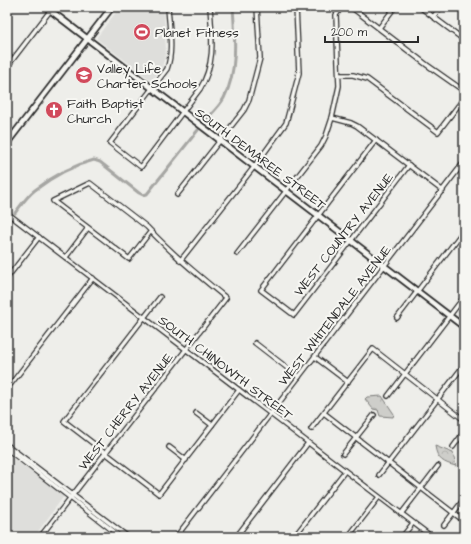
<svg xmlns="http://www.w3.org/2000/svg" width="471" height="544" font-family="'Architects Daughter',sans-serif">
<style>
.built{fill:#dededb}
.forest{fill:url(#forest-crowns);stroke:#7c7c7a}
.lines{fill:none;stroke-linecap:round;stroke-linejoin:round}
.canal{stroke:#a6a6a3;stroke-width:3}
.minor-casing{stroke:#2b2b2b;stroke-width:6}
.major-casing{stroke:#2b2b2b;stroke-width:8}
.minor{stroke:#f6f6f2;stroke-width:3.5}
.major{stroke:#f6f6f2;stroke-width:4.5}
.labels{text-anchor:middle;stroke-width:4;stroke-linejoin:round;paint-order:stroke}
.poi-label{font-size:13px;fill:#2b2b2b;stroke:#f6f6f2;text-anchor:start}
.street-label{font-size:13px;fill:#2b2b2b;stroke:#f6f6f2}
</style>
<defs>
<pattern id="forest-crowns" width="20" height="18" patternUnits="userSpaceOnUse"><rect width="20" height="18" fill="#cececa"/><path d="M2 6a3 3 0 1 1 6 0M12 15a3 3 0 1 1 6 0" fill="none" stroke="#b1b1ae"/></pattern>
</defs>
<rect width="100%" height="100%" fill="#eeeeea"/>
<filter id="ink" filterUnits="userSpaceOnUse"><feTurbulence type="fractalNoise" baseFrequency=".025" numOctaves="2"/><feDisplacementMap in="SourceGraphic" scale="8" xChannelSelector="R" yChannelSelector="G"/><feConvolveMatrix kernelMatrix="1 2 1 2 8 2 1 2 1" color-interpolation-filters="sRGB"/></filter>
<g filter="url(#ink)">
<g class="built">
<path d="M120 7H164L166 55 161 69 152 81 97 39V37Z"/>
<path d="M7 454 64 496 34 537H7Z"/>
</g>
<g class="forest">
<path d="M382 396 394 414 393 417 380 416 378 410 373 409 365 399 367 397Z"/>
<path d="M435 446 453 453 456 466C444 463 437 460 435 446Z"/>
</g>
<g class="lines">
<g class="canal">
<path d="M204 122C211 114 219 107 224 98 238 72 235 35 233 7"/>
<path d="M15 213C21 205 27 196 35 190 52 177 74 165 94 160L100 162 139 193 143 195 147 194 198 130"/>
<path d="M7 224 10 220"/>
</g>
<g class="minor-casing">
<g id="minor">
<path d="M168 7C169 27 174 50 167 69L110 143 141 167 200 89C216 63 212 36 210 7"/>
<path d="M351 7 427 65 464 91"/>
<path d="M420 7 463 39 464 37"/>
<path d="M433 17 441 7"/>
<path d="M379 28 395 7"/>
<path d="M7 67 50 11"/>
<path d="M339 75H353L367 79 438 132 464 98"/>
<path d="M332 118 351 123 357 126 443 191"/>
<path d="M376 140 261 290 294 315 409 165"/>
<path d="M177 195 244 110 249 100 260 58 257 7"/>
<path d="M7 213 432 537"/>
<path d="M237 254 321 146 326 136 332 118 339 86 336 15 342 7"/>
<path d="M66 257 88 228"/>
<path d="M180 261 254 167 286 123 299 73 296 7"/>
<path d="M7 278 39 237"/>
<path d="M160 297 64 421 159 494 239 390"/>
<path d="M397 318 464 230"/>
<path d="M255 343 299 377"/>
<path d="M315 357 348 382"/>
<path d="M7 389 93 278"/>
<path d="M388 396 464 297"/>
<path d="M196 413 212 425"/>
<path d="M324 413 464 521"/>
<path d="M311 429 373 349 464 420"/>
<path d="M7 445 128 537"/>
<path d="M169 447 186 460"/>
<path d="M453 447 464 432"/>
<path d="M7 449 121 537"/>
<path d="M343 454 374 415"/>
<path d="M379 475 464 365"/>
<path d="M401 514 438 466"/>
<path d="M444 525 464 499"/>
<path d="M40 537 226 298C198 275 171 253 147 227L90 183 53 201 129 259 151 231"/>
<path d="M90 537 92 535"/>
<path d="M176 537 464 162"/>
<path d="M236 537 308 443"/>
<path d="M294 537 345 471"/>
<path d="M348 537 379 497"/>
<path d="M402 537 413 523"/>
</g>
</g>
<g class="major-casing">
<g id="major">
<path d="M46 7 464 327"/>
<path d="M7 143 112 7"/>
</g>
</g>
<use href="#minor" class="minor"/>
<use href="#major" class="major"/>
</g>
</g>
<defs>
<g id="stadium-disc" transform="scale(0.9)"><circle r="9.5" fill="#d1495b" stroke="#f6f6f2"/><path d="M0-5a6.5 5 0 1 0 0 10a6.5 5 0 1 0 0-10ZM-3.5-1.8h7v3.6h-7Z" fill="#fff"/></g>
<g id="school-disc" transform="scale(0.9)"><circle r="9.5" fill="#d1495b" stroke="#f6f6f2"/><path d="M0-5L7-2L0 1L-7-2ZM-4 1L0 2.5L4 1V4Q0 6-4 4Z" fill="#fff"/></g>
<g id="church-disc" transform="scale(0.9)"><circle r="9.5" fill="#d1495b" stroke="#f6f6f2"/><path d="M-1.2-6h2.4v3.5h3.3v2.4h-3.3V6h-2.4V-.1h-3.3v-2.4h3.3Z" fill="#fff"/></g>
</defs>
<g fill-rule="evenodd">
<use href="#stadium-disc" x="142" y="32"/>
<use href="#school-disc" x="84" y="75"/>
<use href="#church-disc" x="54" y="110"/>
</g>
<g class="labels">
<g class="poi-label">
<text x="155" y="37">Planet Fitness</text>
<text x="97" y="73">Valley Life<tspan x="97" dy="15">Charter Schools</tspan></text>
<text x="67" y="108">Faith Baptist<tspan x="67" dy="15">Church</tspan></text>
</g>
<g class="street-label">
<text transform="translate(261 158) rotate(37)" y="5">SOUTH DEMAREE STREET</text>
<text transform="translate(343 234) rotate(-52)" y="5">WEST COUNTRY AVENUE</text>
<text transform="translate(334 315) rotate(-52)" y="5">WEST WHITENDALE AVENUE</text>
<text transform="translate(226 367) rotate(37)" y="5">SOUTH CHINOWTH STREET</text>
<text transform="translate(125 411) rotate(-52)" y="5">WEST CHERRY AVENUE</text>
</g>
</g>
<rect width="471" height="544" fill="none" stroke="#f6f6f2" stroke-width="24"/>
<rect x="12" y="12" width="447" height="520" fill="none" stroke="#2b2b2b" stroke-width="1.5" filter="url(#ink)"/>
<path d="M325 36v6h93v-6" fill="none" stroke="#2b2b2b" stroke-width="2"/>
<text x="331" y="36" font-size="12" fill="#2b2b2b" stroke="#f6f6f2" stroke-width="3" paint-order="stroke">200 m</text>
</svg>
